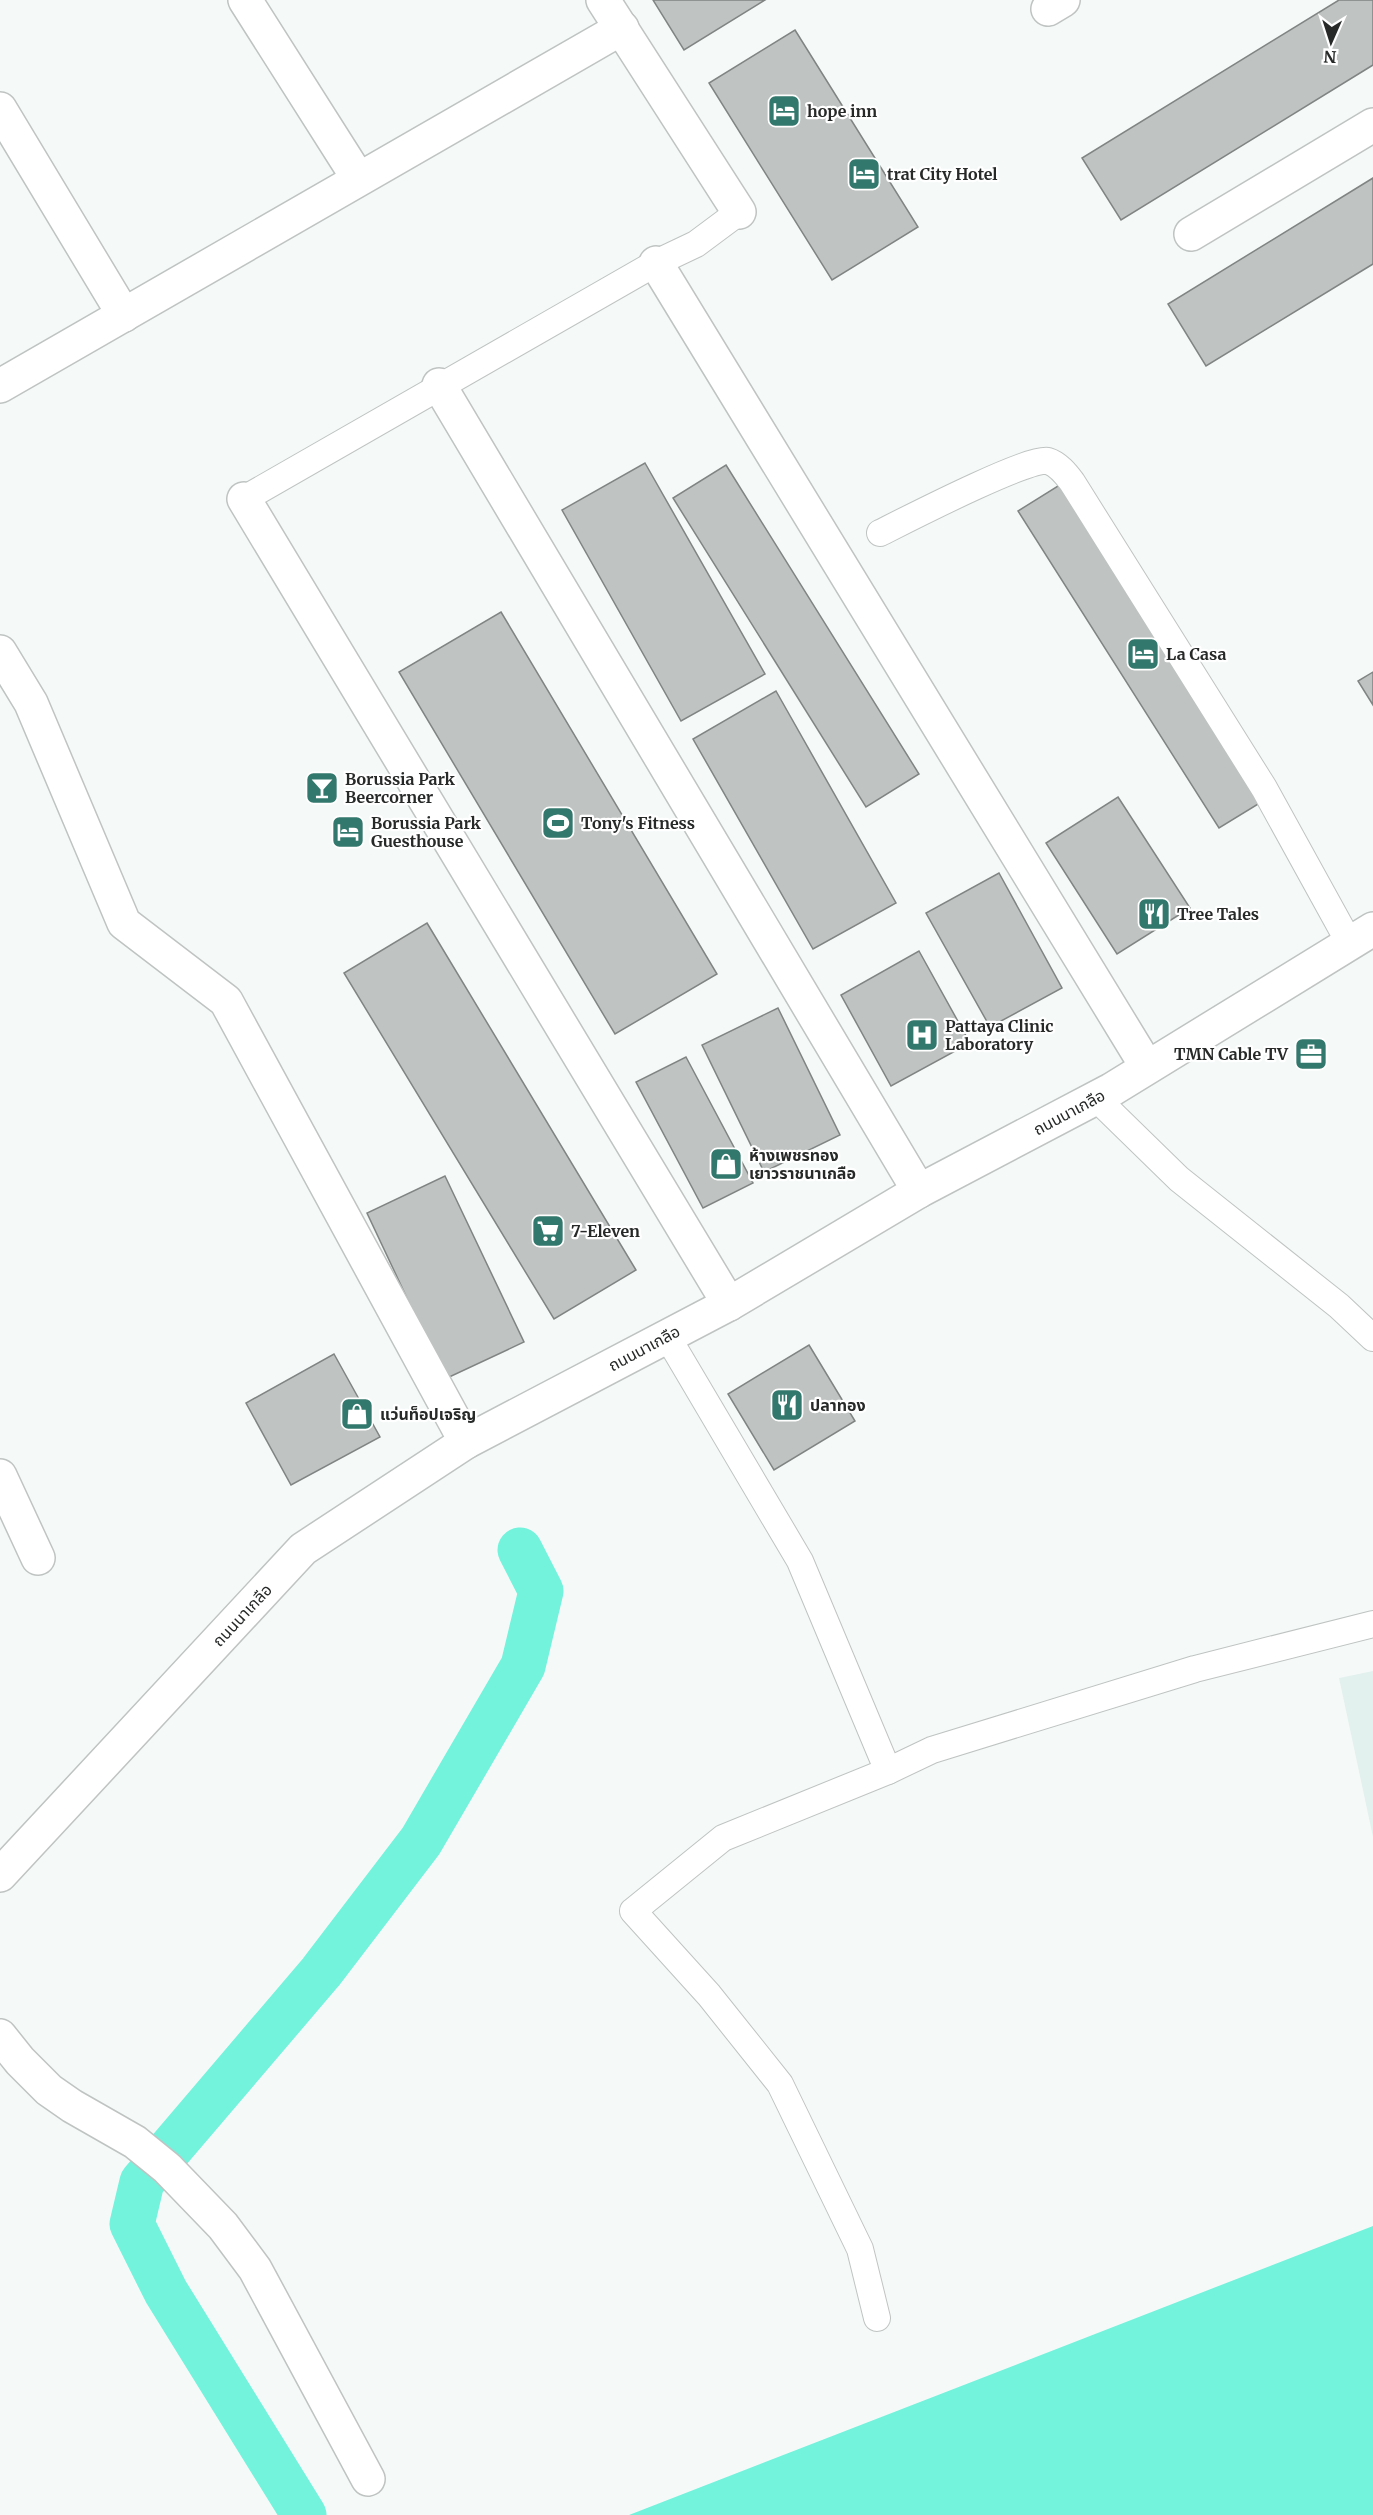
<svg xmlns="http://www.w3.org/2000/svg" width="1373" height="2515" font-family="Merriweather,'Noto Sans Thai',serif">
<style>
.built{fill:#e3f1ee}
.water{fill:#73f2dc}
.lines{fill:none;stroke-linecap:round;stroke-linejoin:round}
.canal{stroke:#73f2dc;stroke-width:45}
.building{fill:#bfc3c2;stroke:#808483;stroke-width:1.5}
.lane-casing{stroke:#bfc4c2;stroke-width:28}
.street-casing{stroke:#bfc4c2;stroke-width:36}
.secondary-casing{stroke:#bfc4c2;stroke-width:36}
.lane{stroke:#fff;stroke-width:26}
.street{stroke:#fff;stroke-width:33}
.secondary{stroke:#fff;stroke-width:33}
.labels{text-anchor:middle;stroke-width:4.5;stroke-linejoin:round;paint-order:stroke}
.poi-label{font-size:16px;font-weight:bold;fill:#272828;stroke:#fff;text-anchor:start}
.street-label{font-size:16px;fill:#272828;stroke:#fff}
</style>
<rect width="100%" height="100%" fill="#f5faf9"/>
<path class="built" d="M1373 1671V1837L1339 1678Z"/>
<path class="water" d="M1373 2226V2515H629Z"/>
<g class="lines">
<path class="canal" d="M304 2515 166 2292 132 2224 142 2182 321 1972 421 1841 523 1666 541 1591 520 1550"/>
</g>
<g class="building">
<path d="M653 0H765L684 50Z"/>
<path d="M1339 0H1373V65L1121 220 1082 158Z"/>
<path d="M795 30 918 227 832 280 709 83Z"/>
<path d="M1373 178V264L1206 366 1168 304Z"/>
<path d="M645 463 765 674 681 721 562 510Z"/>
<path d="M726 465 919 774 866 807 673 498Z"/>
<path d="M1066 481 1268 798 1219 828 1018 511Z"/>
<path d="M501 612 717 974 615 1034 399 672Z"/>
<path d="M1373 672V705L1358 681Z"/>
<path d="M776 691 896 903 813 949 693 739Z"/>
<path d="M1118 797 1190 908 1117 954 1046 843Z"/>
<path d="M999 873 1062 988 990 1027 926 913Z"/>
<path d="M427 923 636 1270 554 1319 344 973Z"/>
<path d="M919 951 970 1043 891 1086 841 995Z"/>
<path d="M778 1008 840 1135 764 1172 702 1045Z"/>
<path d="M686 1057 753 1183 703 1208 636 1082Z"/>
<path d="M445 1176 524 1342 445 1379 367 1213Z"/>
<path d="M809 1345 855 1421 774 1470 728 1394Z"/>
<path d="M334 1354 380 1437 291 1485 246 1403Z"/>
</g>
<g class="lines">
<g class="lane-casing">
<g id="lane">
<path d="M244 499 656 263 696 244 739 212"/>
<path d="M880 533C904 521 1030 456 1048 461 1058 464 1066 474 1072 482L1264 788 1350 944"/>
<path d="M1096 1098 1179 1179 1339 1306 1373 1338"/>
<path d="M667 1336 800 1561 888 1771"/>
<path d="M877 2318 860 2249 780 2084 709 1995 633 1911 723 1838 888 1771 932 1750 1195 1669 1373 1624"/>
</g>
</g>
<g class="street-casing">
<g id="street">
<path d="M245 0 358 178"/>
<path d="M603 0 739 212"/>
<path d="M1048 9 1063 0"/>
<path d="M0 109 124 315"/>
<path d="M1191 234 1373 125"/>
<path d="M656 263 1147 1067"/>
<path d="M439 385 919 1191"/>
<path d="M0 386 622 28"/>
<path d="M244 499 729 1304"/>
<path d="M0 652 31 703 124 923 226 1001 466 1442"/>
<path d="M0 1476 38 1558"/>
<path d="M0 2036 20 2061 49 2090 72 2106 135 2142 167 2168 223 2226 255 2269 368 2479"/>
</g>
</g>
<g class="secondary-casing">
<path id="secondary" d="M0 1875 303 1549 466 1442 729 1304 919 1191 1111 1090 1373 929"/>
</g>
<use href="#lane" class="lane"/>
<use href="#street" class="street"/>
<use href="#secondary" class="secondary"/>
</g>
<defs>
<g id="hotel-square" transform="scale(1.725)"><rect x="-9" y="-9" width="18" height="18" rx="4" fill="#33786c" stroke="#fff"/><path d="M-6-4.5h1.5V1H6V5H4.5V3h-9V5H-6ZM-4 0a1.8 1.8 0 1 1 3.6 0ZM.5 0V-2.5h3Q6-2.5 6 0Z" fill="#fff"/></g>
<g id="bar-square" transform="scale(1.725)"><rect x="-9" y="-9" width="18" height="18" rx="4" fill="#33786c" stroke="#fff"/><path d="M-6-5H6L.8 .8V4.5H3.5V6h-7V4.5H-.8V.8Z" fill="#fff"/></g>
<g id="stadium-square" transform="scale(1.725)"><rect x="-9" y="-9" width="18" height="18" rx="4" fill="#33786c" stroke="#fff"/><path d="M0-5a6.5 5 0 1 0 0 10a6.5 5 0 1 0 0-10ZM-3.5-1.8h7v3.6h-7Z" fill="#fff"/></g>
<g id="restaurant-square" transform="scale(1.725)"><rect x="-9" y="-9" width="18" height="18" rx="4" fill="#33786c" stroke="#fff"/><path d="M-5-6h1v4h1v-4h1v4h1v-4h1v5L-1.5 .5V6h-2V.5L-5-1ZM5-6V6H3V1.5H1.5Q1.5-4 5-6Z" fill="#fff"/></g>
<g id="hospital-square" transform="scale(1.725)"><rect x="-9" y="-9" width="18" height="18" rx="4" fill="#33786c" stroke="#fff"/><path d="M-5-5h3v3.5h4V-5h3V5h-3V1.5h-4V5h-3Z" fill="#fff"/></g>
<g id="office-square" transform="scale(1.725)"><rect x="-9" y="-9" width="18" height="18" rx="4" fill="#33786c" stroke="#fff"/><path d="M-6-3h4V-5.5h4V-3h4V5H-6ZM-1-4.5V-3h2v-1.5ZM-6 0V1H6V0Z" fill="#fff"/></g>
<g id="shop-square" transform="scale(1.725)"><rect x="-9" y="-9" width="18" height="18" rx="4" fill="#33786c" stroke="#fff"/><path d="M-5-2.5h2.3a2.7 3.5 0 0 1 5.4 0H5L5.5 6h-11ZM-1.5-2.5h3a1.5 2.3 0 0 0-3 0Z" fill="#fff"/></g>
<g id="supermarket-square" transform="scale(1.725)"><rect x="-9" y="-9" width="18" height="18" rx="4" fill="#33786c" stroke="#fff"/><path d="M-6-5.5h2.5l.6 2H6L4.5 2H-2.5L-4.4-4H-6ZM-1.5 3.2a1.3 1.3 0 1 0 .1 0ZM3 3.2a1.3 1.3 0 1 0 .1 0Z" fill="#fff"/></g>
</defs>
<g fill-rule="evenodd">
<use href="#hotel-square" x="784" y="111"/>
<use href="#hotel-square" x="864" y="174"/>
<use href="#hotel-square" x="1143" y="654"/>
<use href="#bar-square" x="322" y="788"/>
<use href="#stadium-square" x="558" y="823"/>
<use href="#hotel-square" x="348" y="832"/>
<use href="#restaurant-square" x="1154" y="914"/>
<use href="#hospital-square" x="922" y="1035"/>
<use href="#office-square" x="1311" y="1054"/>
<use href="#shop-square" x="726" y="1164"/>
<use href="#supermarket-square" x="548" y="1231"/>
<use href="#restaurant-square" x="787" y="1405"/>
<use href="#shop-square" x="357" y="1414"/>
</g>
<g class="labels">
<g class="poi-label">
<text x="807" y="117">hope inn</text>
<text x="887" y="180">trat City Hotel</text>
<text x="1166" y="660">La Casa</text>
<text x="345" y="785">Borussia Park<tspan x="345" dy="18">Beercorner</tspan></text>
<text x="371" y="829">Borussia Park<tspan x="371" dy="18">Guesthouse</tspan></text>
<text x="581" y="829">Tony's Fitness</text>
<text x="1177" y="920">Tree Tales</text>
<text x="945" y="1032">Pattaya Clinic<tspan x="945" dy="18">Laboratory</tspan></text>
<text x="1288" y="1060" text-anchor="end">TMN Cable TV</text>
<text x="749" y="1161">ห้างเพชรทอง<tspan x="749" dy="18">เยาวราชนาเกลือ</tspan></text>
<text x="571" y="1237">7-Eleven</text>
<text x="810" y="1411">ปลาทอง</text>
<text x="380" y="1420">แว่นท็อปเจริญ</text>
</g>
<g class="street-label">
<text transform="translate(1069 1112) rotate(-28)" y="6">ถนนนาเกลือ</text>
<text transform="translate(644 1348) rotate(-28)" y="6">ถนนนาเกลือ</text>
<text transform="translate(242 1615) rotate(-47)" y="6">ถนนนาเกลือ</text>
</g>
</g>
<g transform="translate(1331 42) rotate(183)" stroke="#ffffff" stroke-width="4.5" paint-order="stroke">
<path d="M0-4.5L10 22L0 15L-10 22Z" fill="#272828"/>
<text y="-9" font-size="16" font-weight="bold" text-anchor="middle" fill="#272828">N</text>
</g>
</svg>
